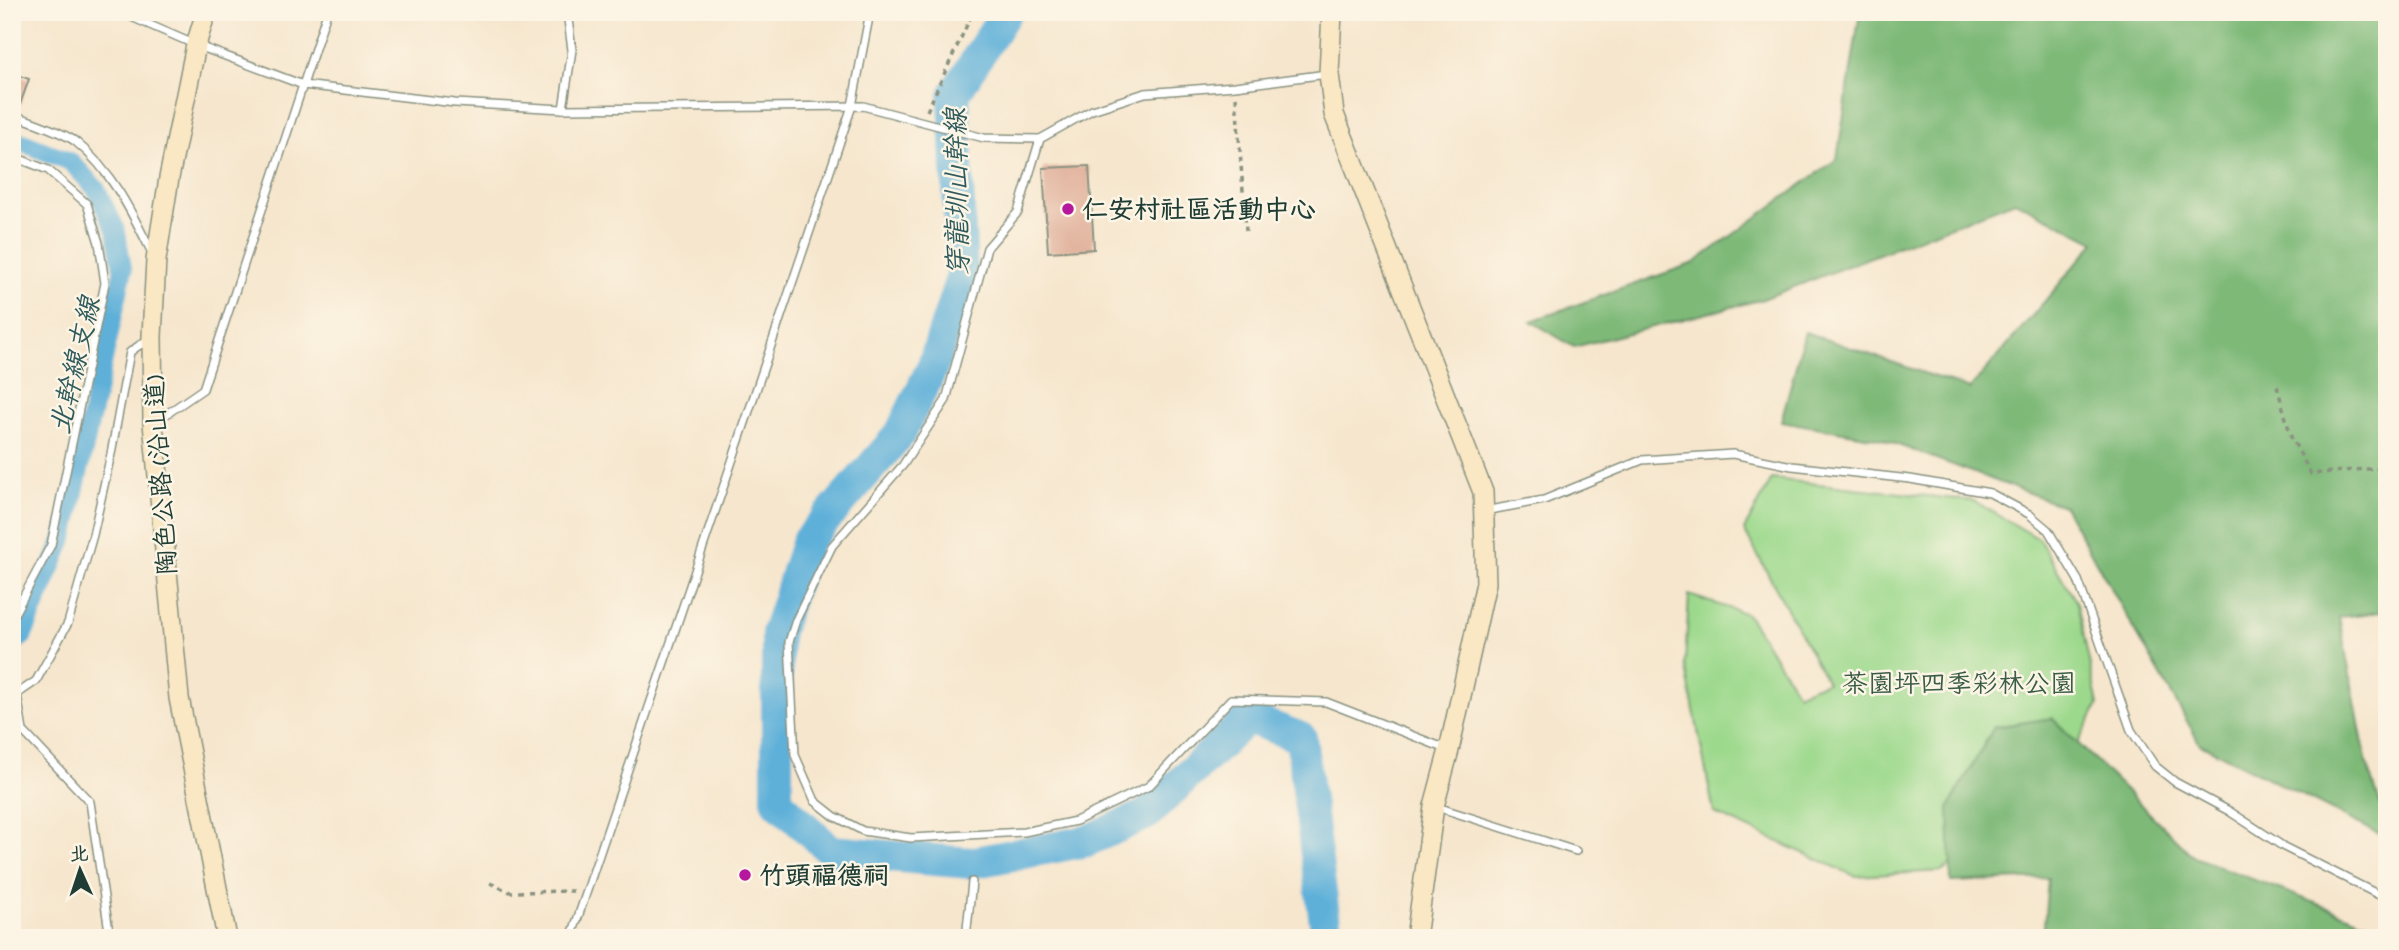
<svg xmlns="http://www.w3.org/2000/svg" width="2399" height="950" font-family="Dekko,'LXGW WenKai TC',sans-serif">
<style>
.green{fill:#9dd98d;stroke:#5e8b60;stroke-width:2}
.forest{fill:#7eb978;stroke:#4e7b56;stroke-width:2}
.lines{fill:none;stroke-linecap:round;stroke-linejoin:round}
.canal{stroke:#5fb0d9;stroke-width:19}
.river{stroke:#5fb0d9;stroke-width:32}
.building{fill:#e0af99}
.lane-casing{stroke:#8a9280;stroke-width:10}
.secondary-casing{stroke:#8a9280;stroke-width:22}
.path{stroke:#8a9280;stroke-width:3.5;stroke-dasharray:5 5;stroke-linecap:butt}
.lane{stroke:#fff;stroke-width:7}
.secondary{stroke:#fae7c3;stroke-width:19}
.poi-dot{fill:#b5179e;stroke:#fcf5e5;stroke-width:2.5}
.labels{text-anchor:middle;stroke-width:5;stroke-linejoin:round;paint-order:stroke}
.poi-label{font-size:26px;font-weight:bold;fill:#1f3d34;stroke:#fcf5e5;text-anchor:start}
.street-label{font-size:26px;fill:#1f3d34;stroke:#fcf5e5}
.park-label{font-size:26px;fill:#385c46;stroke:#fcf5e5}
.water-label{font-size:28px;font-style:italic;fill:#2f5a5d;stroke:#fcf5e5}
</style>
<rect width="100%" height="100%" fill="#fcf5e5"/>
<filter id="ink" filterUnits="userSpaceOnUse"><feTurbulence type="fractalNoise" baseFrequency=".0143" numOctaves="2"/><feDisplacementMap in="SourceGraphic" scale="14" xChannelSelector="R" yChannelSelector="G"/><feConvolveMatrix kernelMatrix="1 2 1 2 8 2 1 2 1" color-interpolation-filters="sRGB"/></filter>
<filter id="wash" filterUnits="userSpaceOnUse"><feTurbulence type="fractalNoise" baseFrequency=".00686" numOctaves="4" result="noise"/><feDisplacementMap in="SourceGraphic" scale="28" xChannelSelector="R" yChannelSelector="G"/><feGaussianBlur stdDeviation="1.57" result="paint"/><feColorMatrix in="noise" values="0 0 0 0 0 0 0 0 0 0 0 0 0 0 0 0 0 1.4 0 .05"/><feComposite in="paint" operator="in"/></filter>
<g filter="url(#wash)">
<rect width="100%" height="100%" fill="#f6e6cd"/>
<path class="green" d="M1772 479 1974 501 2039 539 2077 603 2098 705 2066 766 1943 871 1855 876 1714 813 1685 664 1689 595 1747 614 1798 693 1827 682 1744 530Z"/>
<g class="forest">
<path d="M1860 12H2387V611L2339 617 2366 760 2387 825V838L2200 744 2064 506 1882 439 1781 421 1805 332 1970 389 2095 242 2015 201 1763 299 1574 347 1531 321 1694 263 1837 159Z"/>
<path d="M2052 718 2194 857 2387 930V938H2043L2048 878 1951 882 1949 807 1994 727Z"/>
</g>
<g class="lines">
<path class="canal" d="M12 138 71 162 96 189 116 230 123 271 65 535 23 636 12 644"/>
<path class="river" d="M1006 12 954 95 962 275 933 366 900 434 807 541 777 633V801L831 851 970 863 1087 841 1147 814 1248 718 1301 738 1327 938"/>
</g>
<g id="blocks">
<g class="building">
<path d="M12 73 29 79 18 110 12 108Z"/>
<path d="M1089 166 1094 249 1048 252 1043 168Z"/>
</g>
</g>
</g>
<g filter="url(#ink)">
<use href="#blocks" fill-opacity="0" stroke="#8a9280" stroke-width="2"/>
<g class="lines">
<g class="lane-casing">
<g id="lane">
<path d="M120 12 196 45 303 85 455 103 563 109 863 106 984 138 1040 139 1092 110 1145 93 1235 86 1327 74"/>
<path d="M563 109 572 50 567 12"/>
<path d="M12 114C29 121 64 132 76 142 112 171 132 213 152 253"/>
<path d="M1040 139 1018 212 987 248 946 400 903 465 832 546 796 620 789 642 795 755 815 801 834 816 863 831 911 838 1024 832 1076 821 1149 786 1231 699 1326 702 1449 750"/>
<path d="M12 156 48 170 87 204 99 243 105 283 51 545 12 618"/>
<path d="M155 422 203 389 327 12"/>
<path d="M1484 511 1544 500 1642 460 1733 454 1792 466 1910 479 1990 493 2029 514 2048 530 2078 580 2131 730 2155 766 2175 782 2229 811 2284 847 2387 899"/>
<path d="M12 693 17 694 36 681 68 623 93 535 111 454 130 352 148 339"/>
<path d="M17 694 23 731 90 802 110 938"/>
<path d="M2387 699 2383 710 2387 760"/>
<path d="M1437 807 1576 851"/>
<path d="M571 938 852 106 870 12"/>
<path d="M966 938 972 882"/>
</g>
</g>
<g class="secondary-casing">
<g id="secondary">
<path d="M206 12 196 45 169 178 156 260 152 336 153 423 179 698 227 938"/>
<path d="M1332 12 1329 74 1334 114 1483 492 1486 583 1449 750 1434 806 1416 938"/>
</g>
</g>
<g class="path">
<path d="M1236 97 1246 231"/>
<path d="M927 111 973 12"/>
<path d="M2277 386 2291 437 2311 474 2365 469H2387"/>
<path d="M490 883 510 892 575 891"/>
</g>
<use href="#lane" class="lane"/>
<use href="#secondary" class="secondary"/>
</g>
</g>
<g class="poi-dot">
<circle cx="1068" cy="209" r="7"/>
<circle cx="745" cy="875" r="7"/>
</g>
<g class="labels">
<g class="poi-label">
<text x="1082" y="218">仁安村社區活動中心</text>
<text x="759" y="884">竹頭福德祠</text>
</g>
<g class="street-label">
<text transform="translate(160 475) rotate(-94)" y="9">陶色公路 (沿山道)</text>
</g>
<g class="park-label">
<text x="1959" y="692">茶園坪四季彩林公園</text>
</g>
<g class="water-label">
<text transform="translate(956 192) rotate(-91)" y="10">穿龍圳山幹線</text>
<text transform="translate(74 365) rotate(-77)" y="10">北幹線支線</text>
</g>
</g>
<rect width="2399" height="950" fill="none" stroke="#fcf5e5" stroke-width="42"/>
<g transform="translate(80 870) rotate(357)" stroke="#fcf5e5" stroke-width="5" paint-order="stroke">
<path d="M0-5L12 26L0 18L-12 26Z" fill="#1f3d34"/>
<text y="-10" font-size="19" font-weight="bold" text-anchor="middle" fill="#1f3d34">北</text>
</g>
</svg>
